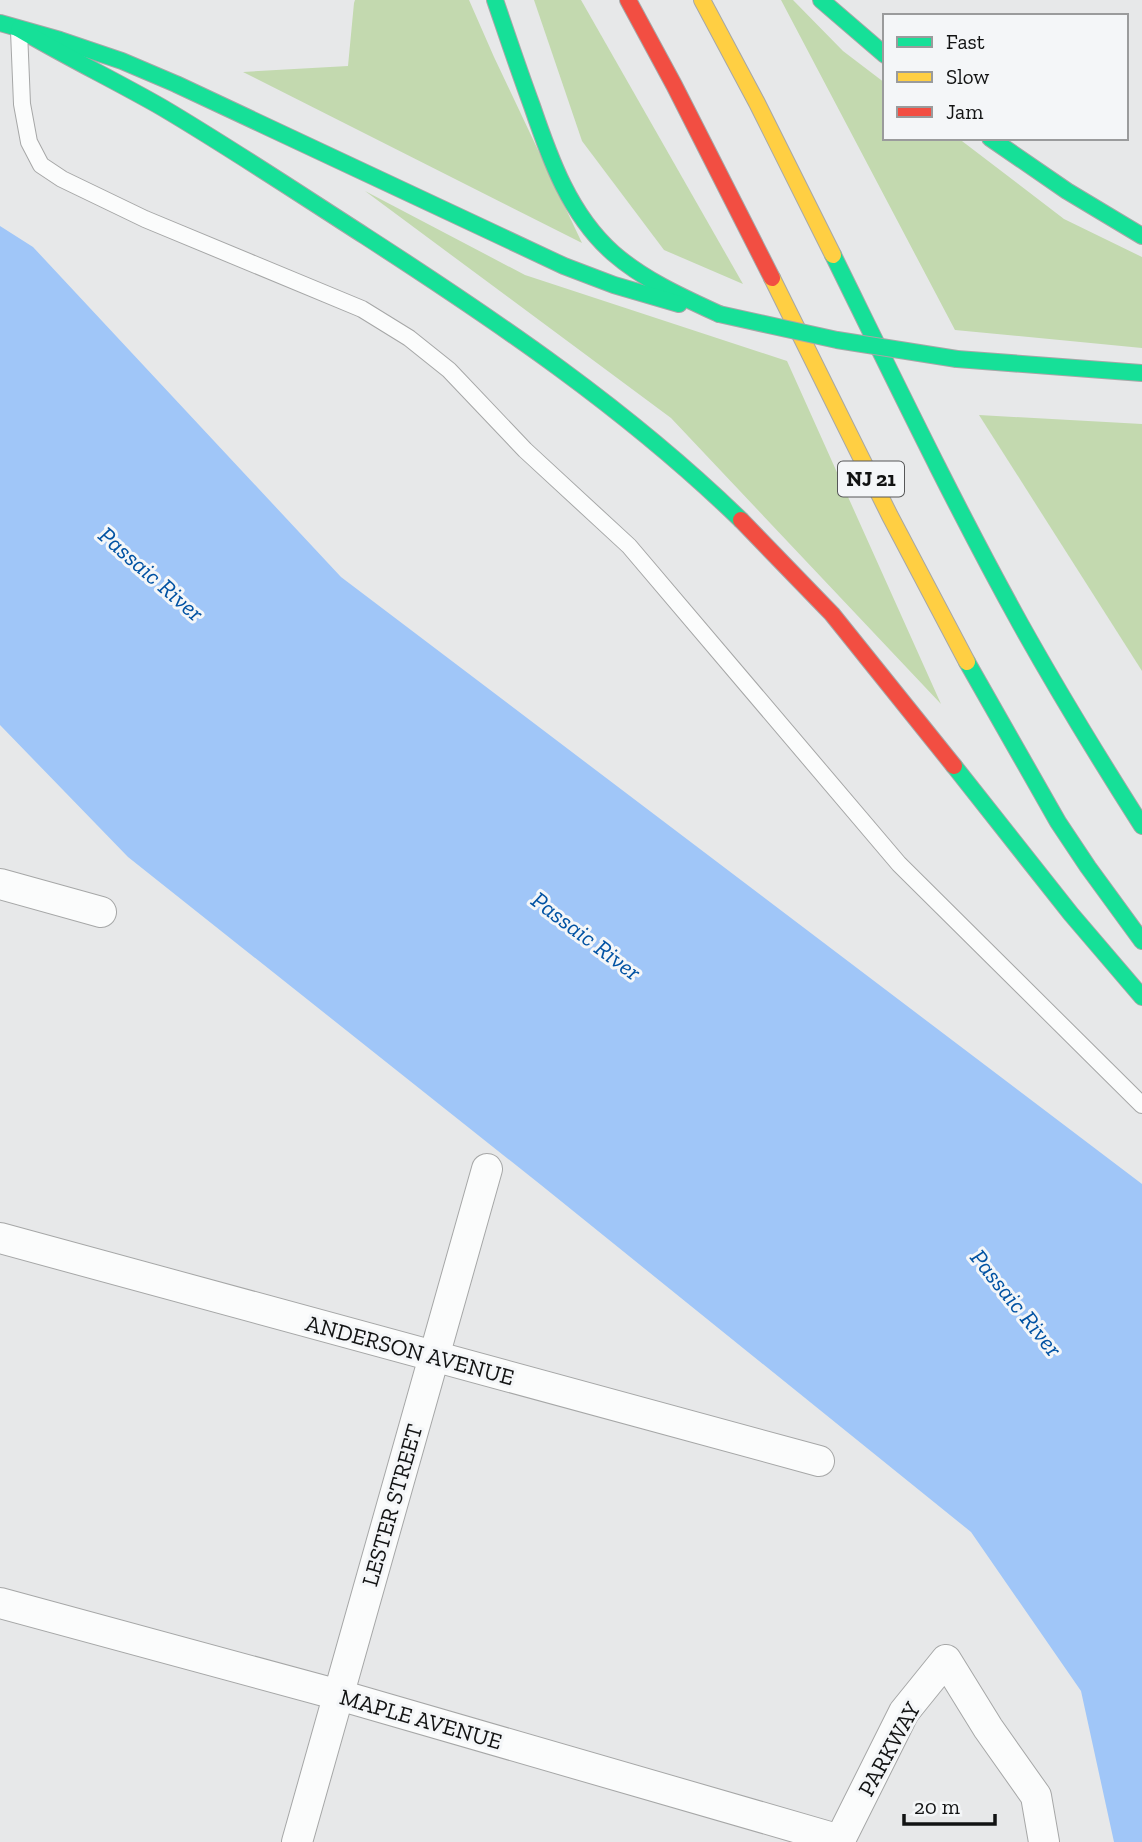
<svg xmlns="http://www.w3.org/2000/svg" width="1142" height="1842" font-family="'Zilla Slab',serif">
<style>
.green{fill:#c3d9af}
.water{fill:#a0c6f8}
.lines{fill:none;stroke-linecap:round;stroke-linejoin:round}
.lane-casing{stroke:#a6a7a7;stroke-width:18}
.street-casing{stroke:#a6a7a7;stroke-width:32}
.fast-casing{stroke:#a6a7a7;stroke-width:18}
.slow-casing{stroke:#a6a7a7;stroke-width:18}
.jam-casing{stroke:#a6a7a7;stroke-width:18}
.lane{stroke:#fbfcfc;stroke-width:16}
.street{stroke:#fbfcfc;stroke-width:30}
.fast{stroke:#16e098;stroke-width:16}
.slow{stroke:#ffcf43;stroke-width:16}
.jam{stroke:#f24e42;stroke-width:16}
.fast-bridge-casing{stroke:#a6a7a7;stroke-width:18;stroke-linecap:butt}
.fast-bridge{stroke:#16e098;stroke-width:16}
.labels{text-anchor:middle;stroke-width:6;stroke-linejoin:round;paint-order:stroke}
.shield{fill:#f4f6f8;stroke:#565758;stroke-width:2}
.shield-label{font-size:21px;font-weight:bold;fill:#121313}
.street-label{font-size:23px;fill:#121313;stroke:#f4f6f8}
.water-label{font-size:24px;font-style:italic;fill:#0052a3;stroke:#f4f6f8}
</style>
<rect width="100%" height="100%" fill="#e7e8e9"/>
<g class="green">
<path d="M355 0H469L494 57 582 243 243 72 348 66 354 3Z"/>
<path d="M534 0H581L743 284 664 250 582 141Z"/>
<path d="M781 0H793L843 51 885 83V138H958L1064 219 1142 257V348L955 330Z"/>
<path d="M365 191 525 275 787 361 941 704 671 418Z"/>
<path d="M979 415 1142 424V671Z"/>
</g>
<path class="water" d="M0 226 33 247 341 577 1142 1184V1842H1114L1081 1691 971 1532 541 1185 128 857 0 725Z"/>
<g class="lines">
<g class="lane-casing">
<path id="lane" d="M19 31 22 104 29 142 41 165 62 179 145 219 362 309 409 338 449 370 525 450 629 546 899 864 1142 1105"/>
</g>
<g class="street-casing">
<g id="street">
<path d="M0 884 101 912"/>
<path d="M0 1238 819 1461"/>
<path d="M0 1603 339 1695 840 1840"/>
<path d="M297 1842 487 1169"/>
<path d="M839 1842 904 1712 946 1660 988 1728 1036 1796 1044 1842"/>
</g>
</g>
<g class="fast-casing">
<g id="fast">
<path d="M495 0C507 35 519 71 532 106 550 159 570 215 613 253 644 280 682 297 719 314"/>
<path d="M821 0 885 55"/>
<path d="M0 23 60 40 122 61 176 84 564 266 614 285 679 304"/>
<path d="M19 29C66 57 116 81 163 108 232 149 298 193 365 236 498 322 628 410 741 520"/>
<path d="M990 138 1067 191 1142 236"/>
<path d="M833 255C894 379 954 504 1021 625 1059 693 1100 760 1142 826"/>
<path d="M957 359 1142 373"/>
<path d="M967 662 1058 822 1088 867 1142 941"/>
<path d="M954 766 1071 914 1142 997"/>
</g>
</g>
<g class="slow-casing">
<g id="slow">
<path d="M702 0 757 103 833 255"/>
<path d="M772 278 890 516 967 662"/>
</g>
</g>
<g class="jam-casing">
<g id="jam">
<path d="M628 0 674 85 772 278"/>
<path d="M741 520 832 614 954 766"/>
</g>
</g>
<use href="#lane" class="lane"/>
<use href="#street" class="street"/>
<use href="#fast" class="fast"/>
<use href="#slow" class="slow"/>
<use href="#jam" class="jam"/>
<g class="fast-bridge-casing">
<path id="fast-bridge" d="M719 314 837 340 957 359"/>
</g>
<use href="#fast-bridge" class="fast-bridge"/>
</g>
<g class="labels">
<rect class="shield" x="838" y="461.5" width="66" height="35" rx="5"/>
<g class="shield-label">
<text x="871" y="486">NJ 21</text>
</g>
<g class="street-label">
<text transform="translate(410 1350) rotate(15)" y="8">ANDERSON AVENUE</text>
<text transform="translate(392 1505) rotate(-74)" y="8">LESTER STREET</text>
<text transform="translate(421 1719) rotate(16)" y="8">MAPLE AVENUE</text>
<text transform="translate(889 1749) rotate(-61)" y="8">PARKWAY</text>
</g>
<g class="water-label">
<text transform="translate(151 574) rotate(41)" y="8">Passaic River</text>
<text transform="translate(586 936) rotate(37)" y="8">Passaic River</text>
<text transform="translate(1016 1303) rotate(51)" y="8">Passaic River</text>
</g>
</g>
<rect x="883" y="14" width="245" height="126" fill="#f4f6f8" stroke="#9a9b9c" stroke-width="2"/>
<rect x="897" y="37" width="35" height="10" fill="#16e098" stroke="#9a9b9c" stroke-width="2"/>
<text x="946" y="49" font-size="21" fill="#121313">Fast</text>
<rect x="897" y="72" width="35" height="10" fill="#ffcf43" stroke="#9a9b9c" stroke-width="2"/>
<text x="946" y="84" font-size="21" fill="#121313">Slow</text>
<rect x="897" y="107" width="35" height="10" fill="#f24e42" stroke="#9a9b9c" stroke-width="2"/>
<text x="946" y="119" font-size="21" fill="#121313">Jam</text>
<path d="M904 1814v10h91v-10" fill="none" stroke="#121313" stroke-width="3.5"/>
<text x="914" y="1814" font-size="21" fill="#121313" stroke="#f4f6f8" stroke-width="5" paint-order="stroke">20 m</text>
</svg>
